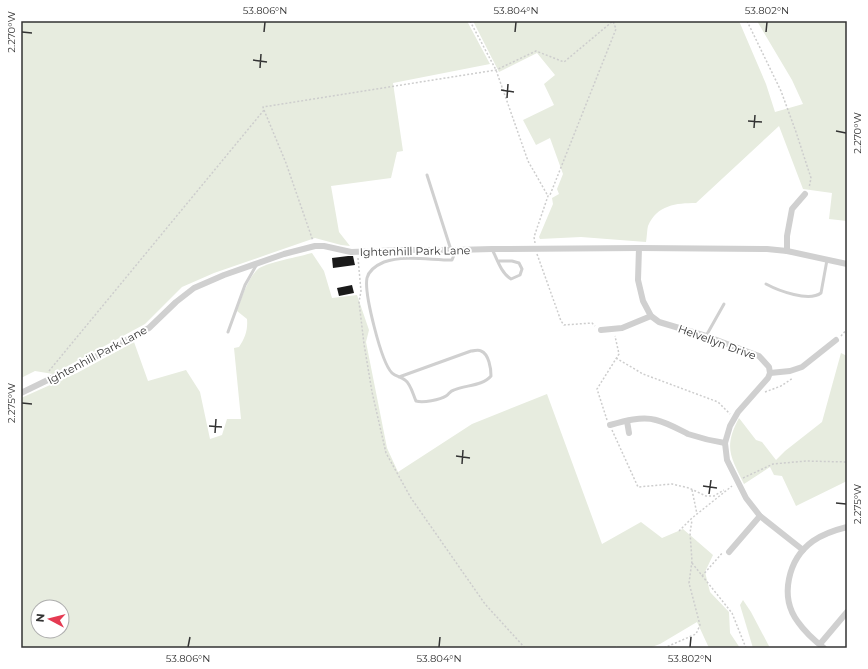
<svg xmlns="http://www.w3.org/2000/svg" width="868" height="669" font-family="Montserrat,sans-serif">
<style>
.green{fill:#e7ecdf;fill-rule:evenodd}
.building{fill:#1a1a1a}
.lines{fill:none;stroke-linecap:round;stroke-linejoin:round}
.path{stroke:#cdcdcd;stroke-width:1.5;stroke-dasharray:2 2;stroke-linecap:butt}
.service{stroke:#d0d0d0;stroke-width:3}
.minor{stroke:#d0d0d0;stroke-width:6}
.ticks{fill:none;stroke:#333;stroke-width:1.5}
.labels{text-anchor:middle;stroke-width:4;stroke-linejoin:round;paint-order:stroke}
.street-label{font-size:11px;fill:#333;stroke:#fff}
.neatline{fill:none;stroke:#333;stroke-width:1.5}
.ticks-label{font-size:10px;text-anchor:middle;fill:#333}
</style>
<rect width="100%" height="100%" fill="#fff"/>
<g class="green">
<path d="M21 21H467L490 64 393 83 403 151 397 152 391 178 331 186 339 232 350 246 341 245 315 238 214 273 182 287 145 324 53 374 35 371 21 378Z"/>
<path d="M473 21H739L766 84 775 112 803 104 792 80 757 21H847V221L829 219 832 193 803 189 779 126 696 203C676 203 657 205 648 226 647 230 647 237 646 242L581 237 540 239 539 237 553 204 552 198 559 194 557 189 563 174 550 138 536 145 523 120 554 105 544 84 555 75 537 53 499 72Z"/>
<path d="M312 253 324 271 332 298 357 295 369 330 366 342 387 448 398 472 472 424 547 394 602 544 641 522 662 538 683 529 713 555 705 572 710 592 729 612 730 633 740 648H709L697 622 660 644 649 648H618L616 646V648H21V398L77 373 134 342 148 381 186 370 200 392 210 439 222 435 227 419H241L234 348 239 347C245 338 248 330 247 319L237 311C241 299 248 278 258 269 265 263 302 256 312 253ZM38 607H62V631H38Z"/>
<path d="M841 353 847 356V481L796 506 782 476 774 475 770 467 744 484C731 457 723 448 739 418L756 440 762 442 776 460 785 451 822 422Z"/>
<path d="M743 600 751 612 770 648H753L740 605Z"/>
</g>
<g class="building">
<path d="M348 256H353L355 265 333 268 332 258Z"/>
<path d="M352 285 354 293 339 296 337 288Z"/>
</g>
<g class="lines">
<g class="path">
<path d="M470 21 496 70 528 161 548 196"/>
<path d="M747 21 781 91 796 132 811 178 809 188"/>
<path d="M264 110 286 163 313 241"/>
<path d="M535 243 534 237 548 196 550 195 616 29 613 21"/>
<path d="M537 254 561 321 564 325 592 323 595 326"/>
<path d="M358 258 361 291 359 302 364 344 372 392 386 453 411 498 485 604 525 648"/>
<path d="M841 336 847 329"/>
<path d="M616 358 643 374 718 402 730 414"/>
<path d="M49 371 264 110 263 107 496 70 536 51 564 62 613 21"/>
<path d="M765 392 781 386 793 378"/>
<path d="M607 420 597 389 619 354 615 336"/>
<path d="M612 430 638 487 672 484 689 488 706 496H714L724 490"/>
<path d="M743 478 773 464 806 461 847 462"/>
<path d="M692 490 697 514"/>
<path d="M679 531 692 518 732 486"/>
<path d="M692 563 732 613 746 648"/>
<path d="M702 576 723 552"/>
<path d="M664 648 696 634 700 625 689 583 692 561 690 533 692 520"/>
</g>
<g class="service">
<path d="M427 175 451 250"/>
<path d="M492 249C497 259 501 273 511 279L520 275 522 269 519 263 512 261H499"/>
<path d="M766 284C779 291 809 302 821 293L827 260"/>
<path d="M228 332 245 285 257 264"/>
<path d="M706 336 724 304"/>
<path d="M399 377 471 351C475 351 478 349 481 351 489 354 491 369 491 376 483 386 465 385 454 390 450 391 449 394 446 396 440 400 423 403 416 401 413 395 411 384 405 380 401 377 395 376 392 373 381 362 364 293 367 278 369 270 377 265 384 262 405 255 430 260 452 260L456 250"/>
</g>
<g class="minor">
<path d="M639 248 638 280 643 301 651 316 659 322 706 336 759 356 769 367 770 373 768 378 738 412 730 426 725 443 727 460 746 498 760 516 803 550"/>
<path d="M787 251V236L792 209 805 194"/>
<path d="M601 330 622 328 651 316"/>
<path d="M770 373 790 371 802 367 836 340"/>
<path d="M21 393 93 358 149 328 176 302 194 288 224 275 284 254 315 246H324L351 252 404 250H456L492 249 639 248 767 249 787 251 847 264"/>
<path d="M627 421 629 433"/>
<path d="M610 425C624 421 642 416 656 420 668 423 678 429 688 434 700 438 712 441 725 443"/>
<path d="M729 552 760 516"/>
<path d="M820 644 847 612"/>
<path d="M824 648C815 641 805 632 798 622 779 597 788 559 813 541 823 534 835 530 847 527"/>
</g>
</g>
<path class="ticks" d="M22 32 32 33M264 32 265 22M515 32 516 22M766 32 767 22M253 60 267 62M260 68 261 54M501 90 514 92M507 98 508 84M748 121 762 122M754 128 755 115M836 131 846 133M22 403 32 404M209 426 222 427M215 433 216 419M456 456 470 458M462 464 463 450M703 486 717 488M709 494 711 480M836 503 846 504M188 647 190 637M439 647 440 637M690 647 691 637"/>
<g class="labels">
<g class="street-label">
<text transform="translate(415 251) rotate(-1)" y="4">Ightenhill Park Lane</text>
<text transform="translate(717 342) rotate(20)" y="4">Helvellyn Drive</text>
<text transform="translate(97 355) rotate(-28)" y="4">Ightenhill Park Lane</text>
</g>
</g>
<rect width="868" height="669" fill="none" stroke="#ffffff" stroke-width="44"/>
<g transform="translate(50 619) rotate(277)"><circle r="19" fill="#ffffff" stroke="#adadad"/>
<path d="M0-3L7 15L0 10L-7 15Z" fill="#e53a52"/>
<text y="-6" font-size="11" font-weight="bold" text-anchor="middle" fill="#333333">N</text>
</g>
<rect x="22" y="22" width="824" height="625" class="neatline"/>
<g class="ticks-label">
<text x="265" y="14">53.806°N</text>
<text x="516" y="14">53.804°N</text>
<text x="767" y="14">53.802°N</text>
<text transform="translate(11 32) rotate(-90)" y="4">2.270°W</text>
<text transform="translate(857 133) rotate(-90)" y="4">2.270°W</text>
<text transform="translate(11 403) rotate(-90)" y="4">2.275°W</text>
<text transform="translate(857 504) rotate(-90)" y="4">2.275°W</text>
<text x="188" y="662">53.806°N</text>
<text x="439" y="662">53.804°N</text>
<text x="690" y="662">53.802°N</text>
</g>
</svg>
